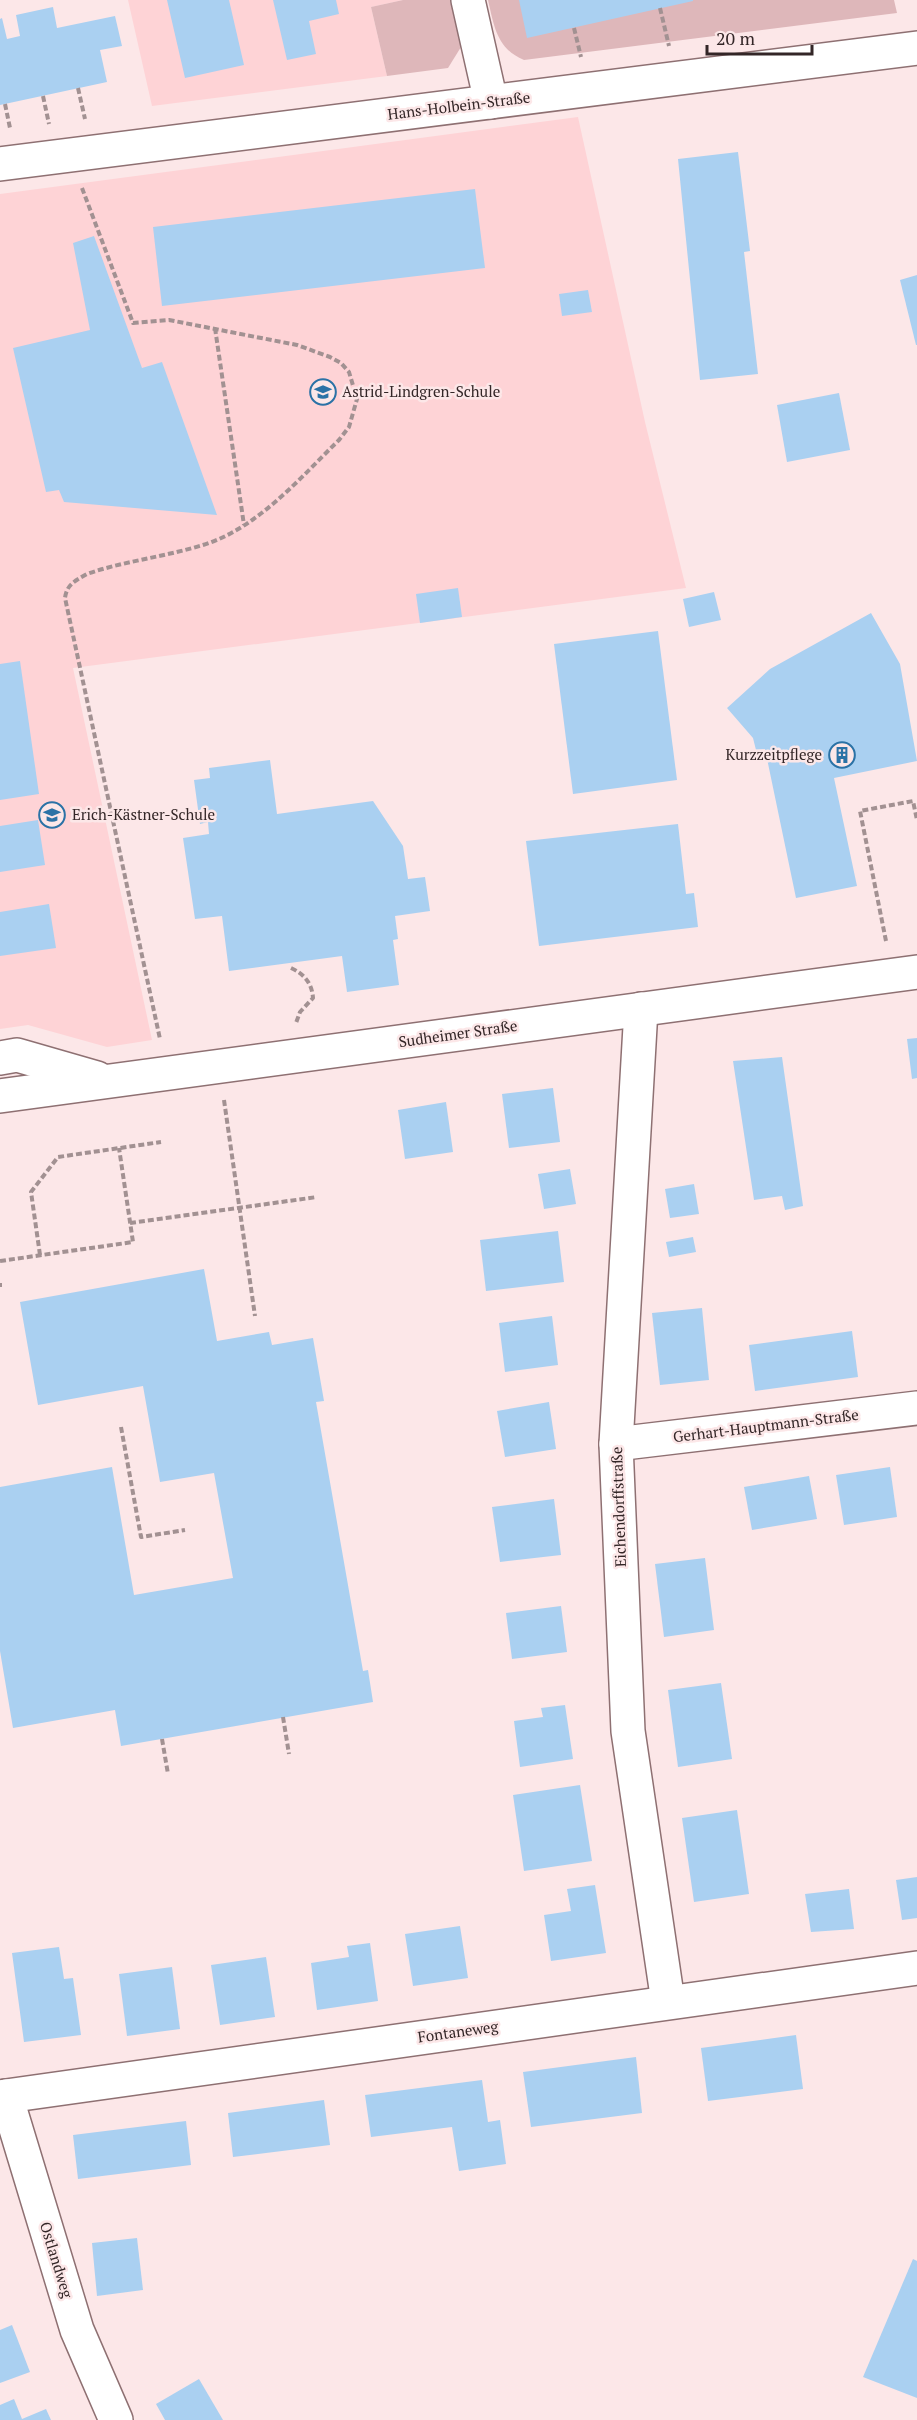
<svg xmlns="http://www.w3.org/2000/svg" width="917" height="2420" font-family="'PT Serif',serif">
<style>
.built{fill:#fed3d6}
.green{fill:#deb7ba}
.building{fill:#aad0f1}
.lines{fill:none;stroke-linecap:round;stroke-linejoin:round}
.minor-casing{stroke:#8e7072;stroke-width:36}
.path{stroke:#a29192;stroke-width:4;stroke-dasharray:6 3;stroke-linecap:butt}
.minor{stroke:#fff;stroke-width:33}
.labels{text-anchor:middle;stroke-width:5;stroke-linejoin:round;paint-order:stroke}
.street-label{font-size:15px;fill:#332627;stroke:#fce7e8}
.poi-label{font-size:15px;fill:#332627;stroke:#fce7e8;text-anchor:start}
</style>
<rect width="100%" height="100%" fill="#fce7e8"/>
<g class="built">
<path d="M128 0H403L371 7 387 76 152 106Z"/>
<path d="M578 117 645 422 686 588 73 668 152 1040 107 1047 28 1025 0 1029V194Z"/>
</g>
<g class="green">
<path d="M403 0H450L461 47 448 68 387 76 371 7Z"/>
<path d="M488 0H894L897 13 524 60C497 49 494 26 488 0Z"/>
</g>
<g class="building">
<path d="M167 0H229L244 65 185 78Z"/>
<path d="M273 0H336L339 14 309 21 316 54 287 60Z"/>
<path d="M519 0H693V1L527 38Z"/>
<path d="M53 7 57 28 115 16 122 46 100 50 107 82 0 105V19L2 18 7 39 20 36 16 15Z"/>
<path d="M738 152 750 251 744 252 758 374 700 380 678 159Z"/>
<path d="M475 189 485 268 162 306 153 227Z"/>
<path d="M94 236 142 368 162 362 217 515 64 502 59 490 46 492 13 348 90 330 73 243Z"/>
<path d="M917 275V345H916L900 280Z"/>
<path d="M588 290 592 312 562 316 559 294Z"/>
<path d="M839 393 850 450 787 462 777 405Z"/>
<path d="M458 588 462 617 420 623 416 594Z"/>
<path d="M714 592 721 620 689 627 683 599Z"/>
<path d="M871 613 900 664 917 761 834 778 857 886 796 898 765 749 756 750 753 738 727 708 770 669Z"/>
<path d="M658 631 677 780 573 794 554 644Z"/>
<path d="M20 661 39 794 0 800V664Z"/>
<path d="M270 760 277 814 373 801 403 846 408 879 425 877 430 911 395 916 398 939 393 940 399 985 347 992 342 956 229 971 222 916 195 919 183 838 209 834 208 822 200 824 194 780 210 778 209 768Z"/>
<path d="M38 820 45 865 0 872V826Z"/>
<path d="M678 824 686 894 694 893 698 927 539 946 526 841Z"/>
<path d="M49 904 56 948 0 956V912Z"/>
<path d="M917 1038V1078L912 1079 907 1039Z"/>
<path d="M782 1057 803 1206 785 1210 782 1196 754 1200 733 1061Z"/>
<path d="M553 1088 560 1142 509 1148 502 1094Z"/>
<path d="M446 1102 453 1152 405 1159 398 1110Z"/>
<path d="M570 1169 576 1204 544 1209 538 1174Z"/>
<path d="M694 1184 699 1214 670 1218 665 1189Z"/>
<path d="M558 1231 564 1282 486 1291 480 1240Z"/>
<path d="M693 1237 696 1252 669 1257 666 1242Z"/>
<path d="M204 1269 217 1341 269 1332 272 1345 313 1338 324 1401 316 1402 363 1671 368 1670 373 1702 121 1746 115 1710 13 1728 0 1651V1487L112 1467 134 1595 233 1578 214 1473 160 1482 143 1386 38 1405 20 1302Z"/>
<path d="M702 1308 709 1380 660 1385 652 1313Z"/>
<path d="M552 1316 558 1365 505 1372 499 1323Z"/>
<path d="M852 1331 858 1377 755 1391 749 1345Z"/>
<path d="M549 1402 556 1449 505 1457 497 1411Z"/>
<path d="M890 1467 897 1517 844 1525 836 1475Z"/>
<path d="M809 1476 817 1519 752 1530 744 1487Z"/>
<path d="M554 1499 561 1555 500 1562 492 1507Z"/>
<path d="M705 1558 714 1630 664 1637 655 1564Z"/>
<path d="M561 1606 567 1652 512 1659 506 1613Z"/>
<path d="M721 1683 732 1759 678 1767 668 1690Z"/>
<path d="M565 1705 573 1759 520 1767 514 1721 543 1717 541 1708Z"/>
<path d="M580 1785 592 1861 524 1871 513 1795Z"/>
<path d="M737 1810 749 1894 694 1902 682 1818Z"/>
<path d="M917 1877V1918L902 1920 896 1880Z"/>
<path d="M595 1885 606 1953 551 1961 544 1915 571 1911 567 1889Z"/>
<path d="M849 1889 854 1929 811 1932 805 1894Z"/>
<path d="M460 1926 468 1978 413 1986 405 1934Z"/>
<path d="M370 1943 378 2001 317 2010 311 1963 349 1957 347 1946Z"/>
<path d="M59 1947 64 1979 73 1978 81 2035 24 2042 12 1953Z"/>
<path d="M266 1957 275 2017 220 2025 211 1965Z"/>
<path d="M172 1967 180 2029 127 2036 119 1974Z"/>
<path d="M796 2035 803 2089 708 2101 701 2048Z"/>
<path d="M636 2057 642 2113 531 2127 523 2072Z"/>
<path d="M482 2080 488 2122 500 2120 506 2164 459 2171 452 2127 371 2137 365 2095Z"/>
<path d="M324 2100 330 2145 233 2157 228 2113Z"/>
<path d="M186 2121 191 2165 78 2179 73 2135Z"/>
<path d="M137 2238 143 2290 97 2296 92 2243Z"/>
<path d="M913 2259 917 2261V2398L863 2377Z"/>
<path d="M12 2325 30 2372 0 2383V2330Z"/>
<path d="M199 2379 223 2420H165L156 2404Z"/>
<path d="M14 2399 22 2419 46 2409 51 2420H0V2405Z"/>
</g>
<g class="lines">
<g class="minor-casing">
<g id="minor">
<path d="M468 0 491 102"/>
<path d="M0 164 917 48"/>
<path d="M641 1009 616 1444 628 1731 668 2002"/>
<path d="M0 1058 17 1055 97 1078"/>
<path d="M0 1096 917 972"/>
<path d="M616 1444 917 1408"/>
<path d="M6 2096 77 2330 116 2420"/>
<path d="M0 2097 917 1968"/>
</g>
</g>
<g class="path">
<path d="M660 8 669 46"/>
<path d="M574 28 581 57"/>
<path d="M78 88 85 119"/>
<path d="M43 96 49 124"/>
<path d="M5 104 10 128"/>
<path d="M82 188 133 323 169 320 297 345 330 357 341 363 349 372 357 399 349 427 339 440C299 479 258 528 203 545 164 557 124 561 87 574 75 581 67 584 65 598L160 1039"/>
<path d="M215 328 244 525"/>
<path d="M886 941 860 811 913 801 917 820"/>
<path d="M291 968C304 974 312 983 313 998L300 1012 296 1023"/>
<path d="M224 1100 255 1316"/>
<path d="M130 1223 317 1197"/>
<path d="M40 1255 31 1192 58 1157 161 1142"/>
<path d="M0 1261 133 1242 119 1148"/>
<path d="M0 1283V1287"/>
<path d="M121 1427 141 1537 185 1530"/>
<path d="M283 1717 289 1754"/>
<path d="M162 1739 168 1774"/>
</g>
<use href="#minor" class="minor"/>
</g>
<defs>
<g id="school-ring" transform="scale(1.35)"><circle r="9.5" fill="#fce7e8" stroke="#2b72a6" stroke-width="1.5"/><path d="M0-5L7-2L0 1L-7-2ZM-4 1L0 2.5L4 1V4Q0 6-4 4Z" fill="#2b72a6"/></g>
<g id="building-ring" transform="scale(1.35)"><circle r="9.5" fill="#fce7e8" stroke="#2b72a6" stroke-width="1.5"/><path d="M-4-6H4V6H1V3H-1V6H-4ZM-2.5-4.3h1.7v1.8h-1.7ZM.8-4.3h1.7v1.8H.8ZM-2.5-1h1.7V.8h-1.7ZM.8-1h1.7V.8H.8Z" fill="#2b72a6"/></g>
</defs>
<g fill-rule="evenodd">
<use href="#school-ring" x="323" y="392"/>
<use href="#building-ring" x="842" y="755"/>
<use href="#school-ring" x="52" y="815"/>
</g>
<g class="labels">
<g class="street-label">
<text transform="translate(459 106) rotate(-7)" y="5">Hans-Holbein-Straße</text>
<text transform="translate(458 1034) rotate(-8)" y="5">Sudheimer Straße</text>
<text transform="translate(766 1426) rotate(-7)" y="5">Gerhart-Hauptmann-Straße</text>
<text transform="translate(619 1507) rotate(-92)" y="5">Eichendorffstraße</text>
<text transform="translate(458 2032) rotate(-8)" y="5">Fontaneweg</text>
<text transform="translate(56 2260) rotate(73)" y="5">Ostlandweg</text>
</g>
<g class="poi-label">
<text x="342" y="397">Astrid-Lindgren-Schule</text>
<text x="822" y="760" text-anchor="end">Kurzzeitpflege</text>
<text x="72" y="820">Erich-Kästner-Schule</text>
</g>
</g>
<path d="M707 45v9h105v-9" fill="none" stroke="#332627" stroke-width="3"/>
<text x="716" y="45" font-size="18" fill="#332627" stroke="#fce7e8" stroke-width="4.5" paint-order="stroke">20 m</text>
</svg>
